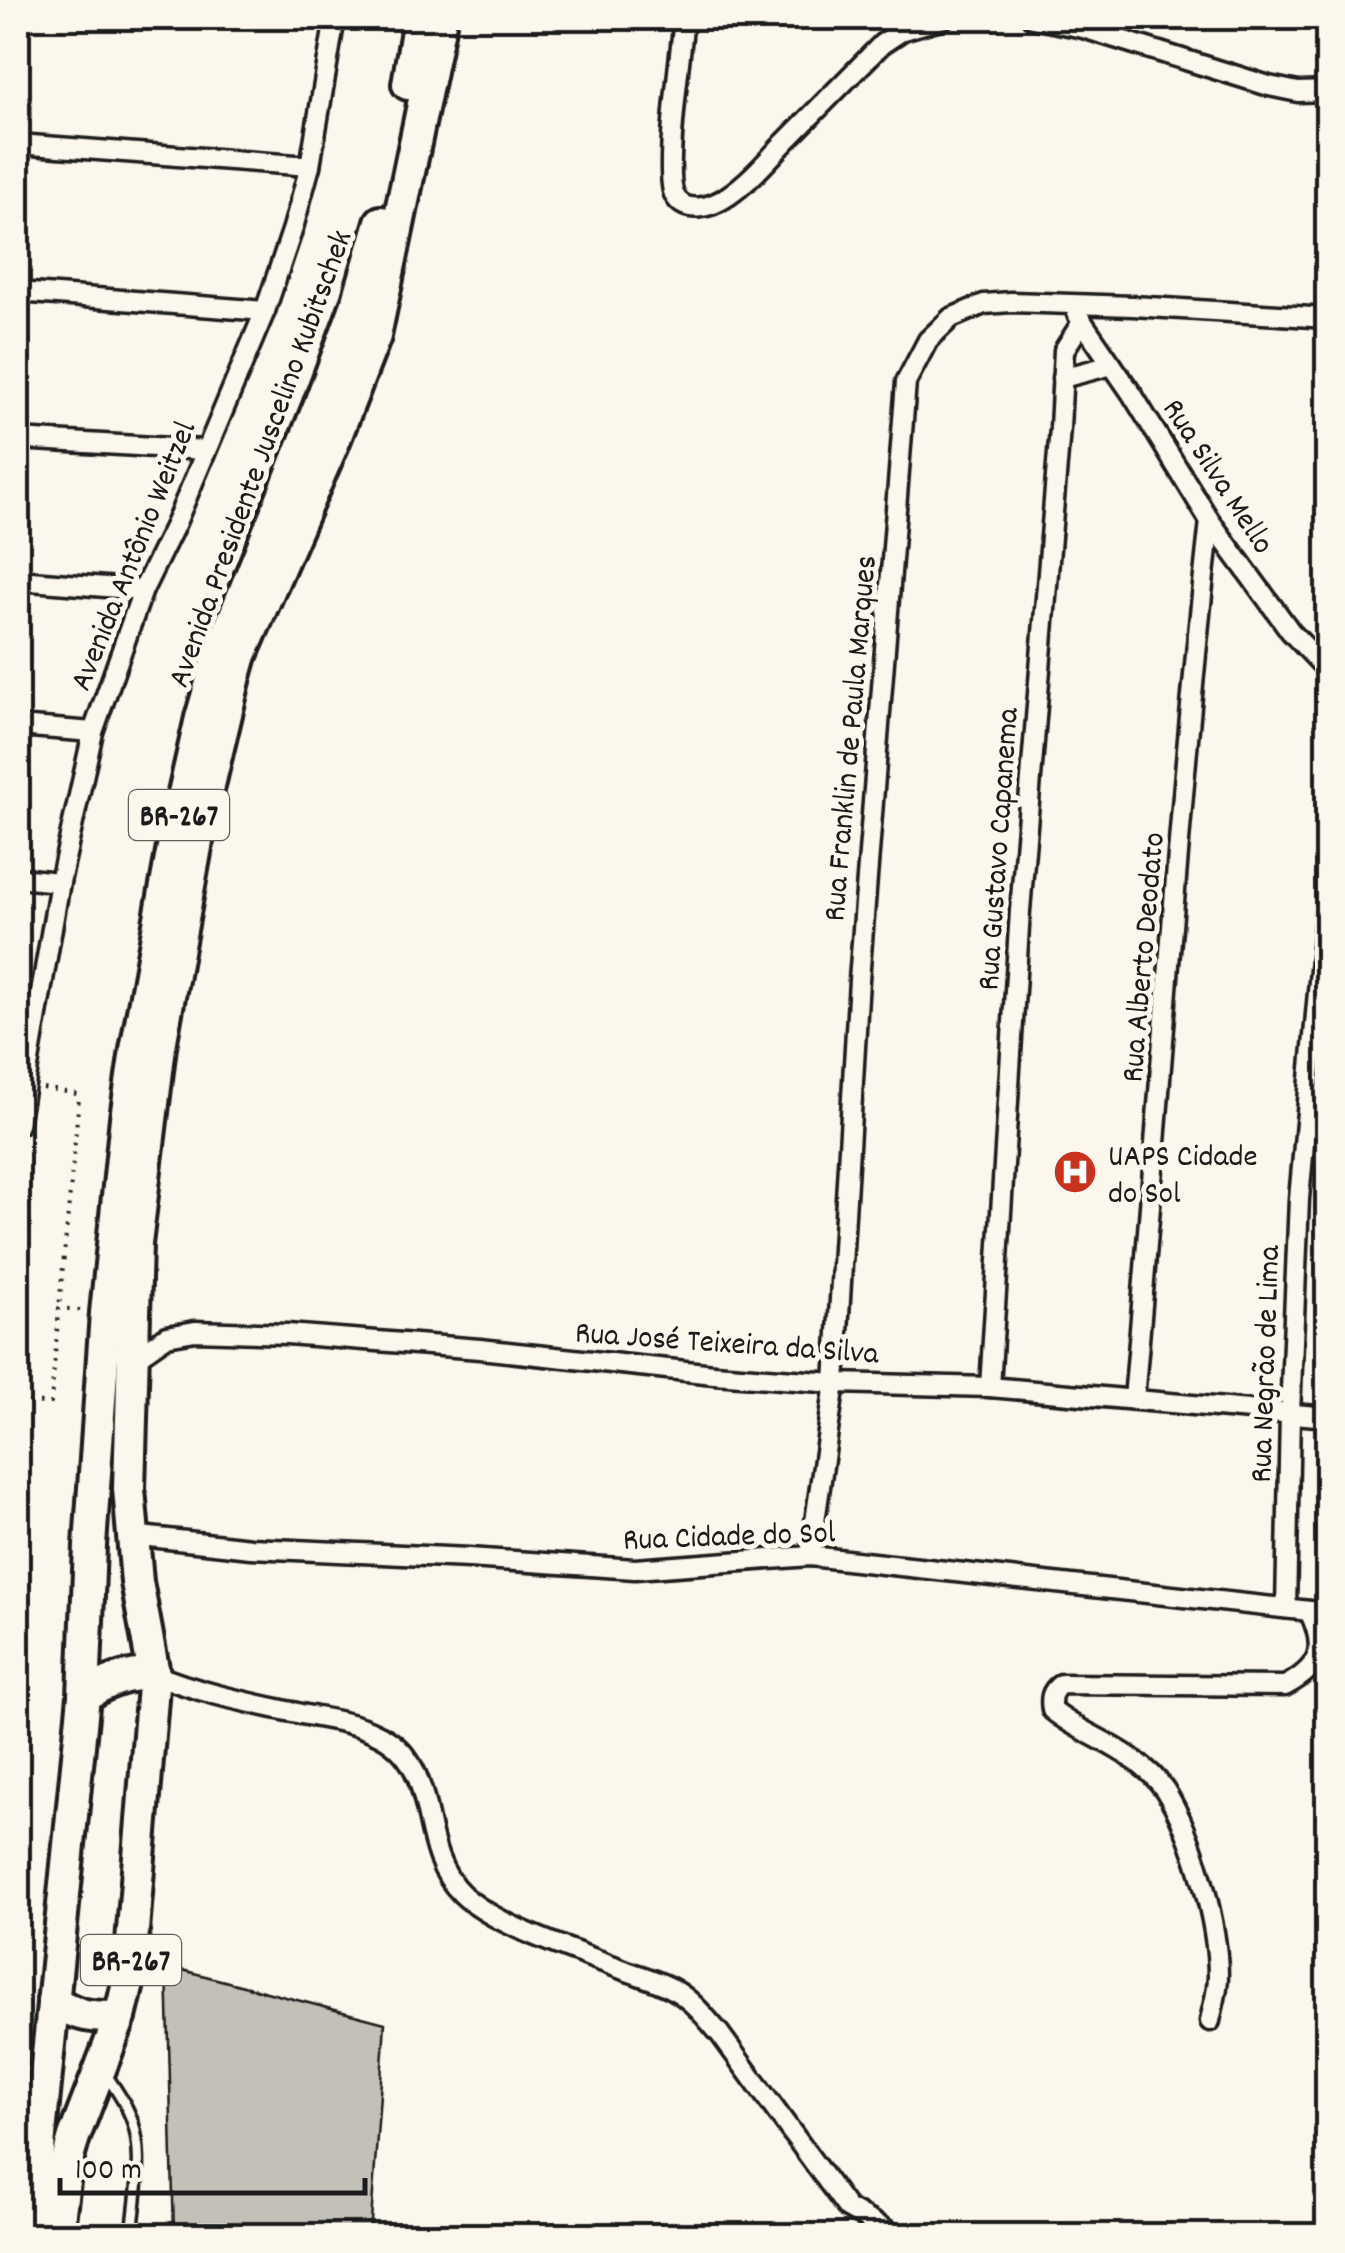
<svg xmlns="http://www.w3.org/2000/svg" width="1345" height="2253" font-family="Dekko,sans-serif">
<style>
.building{fill:#c3c0b8;stroke:#1c1c1c;stroke-width:2.5}
.lines{fill:none;stroke-linecap:round;stroke-linejoin:round}
.lane-casing{stroke:#1c1c1c;stroke-width:16}
.street-casing{stroke:#1c1c1c;stroke-width:25}
.highway-casing{stroke:#1c1c1c;stroke-width:38}
.path{stroke:#1c1c1c;stroke-width:4;stroke-dasharray:2.5 8;stroke-linecap:butt}
.lane{stroke:#fbf7ec;stroke-width:9}
.street{stroke:#fbf7ec;stroke-width:18}
.highway{stroke:#fbf7ec;stroke-width:30}
.labels{text-anchor:middle;stroke-width:10;stroke-linejoin:round;paint-order:stroke}
.shield{fill:#fbf7ec;stroke:#5f5e5a;stroke-width:2.5}
.shield-label{font-size:30px;font-weight:bold;fill:#1c1c1c}
.street-label{font-size:32px;fill:#1c1c1c;stroke:#fbf7ec}
.poi-label{font-size:32px;fill:#1c1c1c;stroke:#fbf7ec;text-anchor:start}
</style>
<rect width="100%" height="100%" fill="#fbf7ec"/>
<filter id="ink" filterUnits="userSpaceOnUse"><feTurbulence type="fractalNoise" baseFrequency=".01" numOctaves="2"/><feDisplacementMap in="SourceGraphic" scale="20" xChannelSelector="R" yChannelSelector="G"/><feConvolveMatrix kernelMatrix="1 2 1 2 8 2 1 2 1" color-interpolation-filters="sRGB"/></filter>
<g filter="url(#ink)">
<path class="building" d="M167 1966 385 2023 370 2236H174Z"/>
<g class="lines">
<g class="lane-casing">
<path id="lane" d="M105 2073C117 2091 130 2109 135 2130 143 2163 135 2202 132 2236"/>
</g>
<g class="street-casing">
<g id="street">
<path d="M684 18C681 51 664 170 674 194 684 217 714 206 728 196 749 182 767 161 784 143 817 110 849 77 882 44L903 30 944 18"/>
<path d="M1032 18 1083 28 1269 86 1298 92 1328 91"/>
<path d="M18 144 310 166"/>
<path d="M18 292 265 311"/>
<path d="M1077 314 1132 394 1210 521 1291 632 1328 671"/>
<path d="M1062 378 1112 365"/>
<path d="M18 439 205 450"/>
<path d="M18 580 143 590"/>
<path d="M18 726 93 732"/>
<path d="M18 878 60 882"/>
<path d="M18 1125 60 882 93 732 143 590 175 525 265 311 293 228 310 166 335 18"/>
<path d="M131 1361 167 1336 195 1331 287 1334 480 1349 714 1374 835 1383 990 1387 1328 1417"/>
<path d="M990 1387 1020 911 1060 428 1064 350 1082 322"/>
<path d="M1134 1399C1160 1106 1177 813 1210 521"/>
<path d="M131 1535 251 1548 469 1558 635 1569 810 1556 1328 1613"/>
<path d="M810 1556 835 1383 859 980 906 382 928 340 951 318 984 304 1011 302 1133 306 1328 318"/>
<path d="M1286 1608 1290 1414 1299 1199 1328 883"/>
<path d="M154 1674C202 1694 251 1703 301 1714 326 1719 353 1722 375 1733 445 1764 412 1846 462 1894 496 1927 582 1953 627 1971 643 1977 662 1982 676 1991 694 2002 707 2019 720 2034L847 2208 897 2236"/>
<path d="M1210 2021C1213 2006 1218 1991 1218 1976 1218 1922 1193 1835 1165 1790 1157 1778 1143 1766 1131 1758 1106 1740 1076 1730 1052 1710 1050 1698 1051 1691 1061 1684L1285 1686C1321 1667 1327 1648 1309 1611"/>
</g>
</g>
<g class="highway-casing">
<g id="highway">
<path d="M408 84 419 18"/>
<path d="M84 1696C107 1681 127 1674 154 1674"/>
<path d="M53 2001C80 2017 89 2017 120 2017"/>
<path d="M32 2236 41 2124 84 1696 90 1546 106 1313 126 1118 136 1050 178 820 201 718 219 655 319 406 357 304 381 222"/>
<path d="M57 2236 66 2165 74 2137 120 2017 129 1979 154 1674 137 1582 129 1489 136 1244 160 1046 201 819 235 676 241 655 332 446 375 336 441 18"/>
</g>
</g>
<g class="path">
<path d="M43 1088 77 1094 79 1098 59 1308"/>
<path d="M18 1402 51 1403 59 1308 81 1310"/>
</g>
<use href="#lane" class="lane"/>
<use href="#street" class="street"/>
<use href="#highway" class="highway"/>
</g>
</g>
<defs>
<g id="hospital-disc" transform="scale(2.25)"><circle r="9.5" fill="#c8321e" stroke="#fbf7ec"/><path d="M-5-5h3v3.5h4V-5h3V5h-3V1.5h-4V5h-3Z" fill="#fff"/></g>
</defs>
<g fill-rule="evenodd">
<use href="#hospital-disc" x="1075" y="1172"/>
</g>
<g class="labels">
<g class="shield">
<rect x="129" y="790" width="100" height="50" rx="8"/>
<rect x="81" y="1935" width="100" height="50" rx="8"/>
</g>
<g class="shield-label">
<text x="179" y="825">BR-267</text>
<text x="131" y="1970">BR-267</text>
</g>
<g class="street-label">
<text transform="translate(258 458) rotate(-70)" y="11">Avenida Presidente Juscelino Kubitschek</text>
<text transform="translate(1220 475) rotate(57)" y="11">Rua Silva Mello</text>
<text transform="translate(131 555) rotate(-68)" y="11">Avenida Antônio Weitzel</text>
<text transform="translate(848 738) rotate(-85)" y="11">Rua Franklin de Paula Marques</text>
<text transform="translate(996 849) rotate(-86)" y="11">Rua Gustavo Capanema</text>
<text transform="translate(1141 957) rotate(-85)" y="11">Rua Alberto Deodato</text>
<text transform="translate(727 1341) rotate(4)" y="11">Rua José Teixeira da Silva</text>
<text transform="translate(1263 1364) rotate(-88)" y="11">Rua Negrão de Lima</text>
<text transform="translate(729 1534) rotate(-2)" y="11">Rua Cidade do Sol</text>
</g>
<g class="poi-label">
<text x="1108" y="1165">UAPS Cidade<tspan x="1108" dy="37">do Sol</tspan></text>
</g>
</g>
<rect width="1345" height="2253" fill="none" stroke="#fbf7ec" stroke-width="60"/>
<rect x="30" y="30" width="1285" height="2193" fill="none" stroke="#1c1c1c" stroke-width="4" filter="url(#ink)"/>
<path d="M60 2178v15h305v-15" fill="none" stroke="#1c1c1c" stroke-width="5"/>
<text x="75" y="2178" font-size="30" fill="#1c1c1c" stroke="#fbf7ec" stroke-width="8" paint-order="stroke">100 m</text>
</svg>
